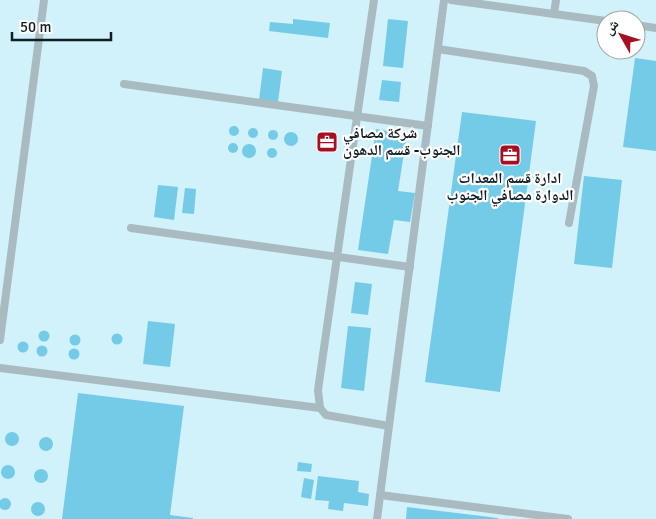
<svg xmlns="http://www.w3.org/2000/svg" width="656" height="519" font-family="Signika,'Noto Naskh Arabic',sans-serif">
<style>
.built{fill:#d1f1fb;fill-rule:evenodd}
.building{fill:#73cbe7}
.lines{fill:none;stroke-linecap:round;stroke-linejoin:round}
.lane{stroke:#a9bbc1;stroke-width:8}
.labels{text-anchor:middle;stroke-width:4.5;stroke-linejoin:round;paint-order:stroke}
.poi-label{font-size:15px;font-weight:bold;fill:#0e1e24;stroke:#fff;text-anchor:start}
</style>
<rect width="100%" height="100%" fill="#e8f9ff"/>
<path class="built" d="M0 0H656V519H0ZM606 20H636V50H606Z"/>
<g class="building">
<path d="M293 19 330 23 328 38 269 31 270 22 293 24Z"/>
<path d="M388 19 408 21 403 68 383 66Z"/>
<path d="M635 58 656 61V151L623 147Z"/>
<path d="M263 68 282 71 278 102 259 100Z"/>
<path d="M382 80 401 82 399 102 379 100Z"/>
<path d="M462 112 536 121 500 392 425 382Z"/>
<circle cx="234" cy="131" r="5"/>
<circle cx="253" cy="133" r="5"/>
<path d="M376 129 407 134 398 191 415 193 410 222 394 220 388 254 358 250Z"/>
<circle cx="273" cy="135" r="5"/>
<circle cx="291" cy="139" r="7"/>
<circle cx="233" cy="148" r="5"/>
<circle cx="249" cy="151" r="7"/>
<circle cx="272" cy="153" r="5"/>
<path d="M584 176 622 180 612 268 574 264Z"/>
<path d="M158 185 178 187 174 220 154 217Z"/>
<path d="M185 188 196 189 194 214 182 213Z"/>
<path d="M355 282 372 284 368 315 351 313Z"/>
<path d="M148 321 175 324 170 367 143 364Z"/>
<path d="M348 326 371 328 364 391 341 388Z"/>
<circle cx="44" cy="336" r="5.5"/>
<circle cx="117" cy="339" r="5.5"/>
<circle cx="75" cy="340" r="5.5"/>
<circle cx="23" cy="347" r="5.5"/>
<circle cx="42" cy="351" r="5.5"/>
<circle cx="74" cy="354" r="5.5"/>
<path d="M78 393 184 406 170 515 193 518V519H62Z"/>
<circle cx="12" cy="439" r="7"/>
<circle cx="46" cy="444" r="7"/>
<path d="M298 462 312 464 311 472 297 471Z"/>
<circle cx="8" cy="472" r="7"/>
<circle cx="41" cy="476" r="7"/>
<path d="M318 476 359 481 358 492 369 494 368 506 344 503 343 511 328 509 329 501 315 500Z"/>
<path d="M304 478 314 480 311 499 301 497Z"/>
<circle cx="5" cy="504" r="6"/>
<circle cx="38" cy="509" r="7"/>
<path d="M407 507 498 518V519H406Z"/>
</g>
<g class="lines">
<g class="lane">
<path d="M374 0 357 117 318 390 320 408 326 415 389 426"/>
<path d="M451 0 606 21"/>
<path d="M554 14 556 0"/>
<path d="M636 25 656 28"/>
<path d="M438 49 584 71 592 76 594 86 569 223"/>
<path d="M124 84 428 126"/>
<path d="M131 228 410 267"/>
<path d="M0 340 44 0"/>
<path d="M0 368 320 408"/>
<path d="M380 495 568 519"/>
<path d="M377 519 444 0"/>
</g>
</g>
<defs>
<g id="office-square" transform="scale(1.125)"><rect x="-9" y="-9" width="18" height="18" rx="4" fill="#a60e22" stroke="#fff"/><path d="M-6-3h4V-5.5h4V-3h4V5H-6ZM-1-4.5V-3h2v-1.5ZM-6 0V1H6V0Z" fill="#fff"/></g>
</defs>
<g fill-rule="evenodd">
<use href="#office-square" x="327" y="142"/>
<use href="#office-square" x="510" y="155"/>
</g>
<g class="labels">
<g class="poi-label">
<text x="343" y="138">شركة مصافي<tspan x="343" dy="17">الجنوب- قسم الدهون</tspan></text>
<text x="510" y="183" text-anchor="middle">ادارة قسم المعدات<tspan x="510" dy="17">الدوارة مصافي الجنوب</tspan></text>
</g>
</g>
<g transform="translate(621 35) rotate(309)"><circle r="24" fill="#ffffff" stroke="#9fa5a7"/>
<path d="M0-4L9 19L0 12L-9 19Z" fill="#a60e22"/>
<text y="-8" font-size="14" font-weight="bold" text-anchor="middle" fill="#0e1e24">ش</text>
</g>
<path d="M12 32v8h99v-8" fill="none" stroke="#0e1e24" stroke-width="2.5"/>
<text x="20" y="32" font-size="15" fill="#0e1e24" stroke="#ffffff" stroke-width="4" paint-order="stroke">50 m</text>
</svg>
